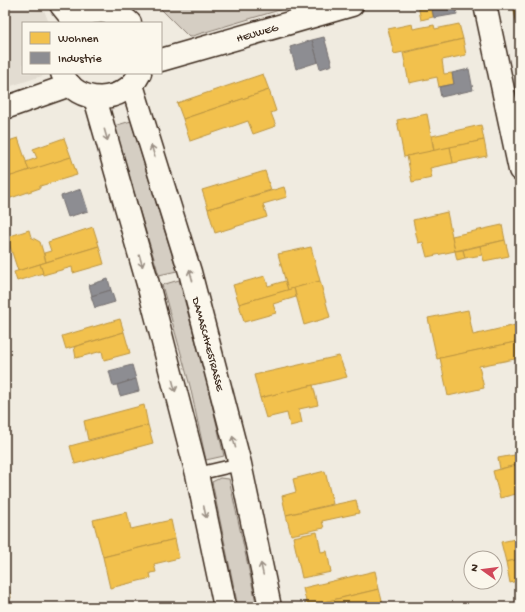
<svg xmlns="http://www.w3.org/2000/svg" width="525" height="612" font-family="'Gochi Hand',sans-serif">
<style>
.built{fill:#e2dcd1}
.green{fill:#d5cec3;stroke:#887c70}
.homes{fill:#f2c14e;stroke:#bb9440}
.industry{fill:#8d8d92;stroke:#746f6f}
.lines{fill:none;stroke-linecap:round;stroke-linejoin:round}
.service-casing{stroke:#3b2a1e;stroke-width:15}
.minor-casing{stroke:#3b2a1e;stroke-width:25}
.service{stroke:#fbf7ec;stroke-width:12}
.minor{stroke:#fbf7ec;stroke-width:22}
.oneway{stroke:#9b9085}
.labels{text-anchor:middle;stroke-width:4;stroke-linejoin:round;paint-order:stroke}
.street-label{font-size:11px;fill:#3b2a1e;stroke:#fbf7ec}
</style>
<rect width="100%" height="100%" fill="#f0ebe0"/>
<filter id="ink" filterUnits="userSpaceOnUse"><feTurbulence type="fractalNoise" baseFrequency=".025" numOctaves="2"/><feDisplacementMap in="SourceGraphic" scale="8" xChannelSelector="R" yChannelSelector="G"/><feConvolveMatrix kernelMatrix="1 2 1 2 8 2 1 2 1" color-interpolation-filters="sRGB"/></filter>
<g filter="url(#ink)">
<path class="built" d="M5 5H42L49 23H23V73H51L5 88Z"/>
<g class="green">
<path d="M157 5H296L189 37Z"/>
<path d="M131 121 177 271 159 275 114 126Z"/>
<path d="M179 280 207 383 224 456 206 460 190 386 162 285Z"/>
<path d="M220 478 229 479 257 607H238L212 482Z"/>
</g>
<g class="homes">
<path d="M418 5H431L433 17 421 20Z"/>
<path d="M520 9V25H517L514 10Z"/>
<path d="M412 24 413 29 434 25 435 29 459 24 463 39 394 54 388 29Z"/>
<path d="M517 25H520V38Z"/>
<path d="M463 39 466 55 442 60 444 74 452 73 454 84 439 87 437 77 409 83 403 53Z"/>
<path d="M263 74 269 90 183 119 177 103Z"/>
<path d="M269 90 276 111 271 113 276 126 253 134 248 121 190 141 183 119Z"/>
<path d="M427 114 434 151 404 157 397 120Z"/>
<path d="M481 125 484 140 434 151 432 136Z"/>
<path d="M18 138 29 170 8 178 5 170V142Z"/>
<path d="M64 138 71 157 29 171 26 162 37 158 33 149Z"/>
<path d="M484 140 487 156 453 163 450 147Z"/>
<path d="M450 147 453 163 430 168 432 178 412 182 407 156Z"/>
<path d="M71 157 77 175 40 186V188L5 200V180L8 177Z"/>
<path d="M265 171 271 190 208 209 202 190Z"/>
<path d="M284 187 287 197 263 204 267 217 215 233 208 209Z"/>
<path d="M447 212 455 251 427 257 423 242 418 243 413 220Z"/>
<path d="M502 225 505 240 455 251 452 236Z"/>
<path d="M93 227 99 246 46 262 44 253 51 251 48 242Z"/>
<path d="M29 230 31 237 40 242 46 262 18 271 7 237Z"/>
<path d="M505 240 509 256 484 261 480 246Z"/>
<path d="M99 246 104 264 73 273 72 267 43 275 40 264Z"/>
<path d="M480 246 482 255 465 258 463 250Z"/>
<path d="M311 247 320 281 288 290 278 254Z"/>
<path d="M463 250 465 258 457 260 455 251Z"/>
<path d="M40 264 43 273 17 281 14 272Z"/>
<path d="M265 276 268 286 285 281 288 290 239 304 233 285Z"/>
<path d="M320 281 330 317 304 325 294 288Z"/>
<path d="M294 288 296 297 273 304 276 313 244 322 239 304Z"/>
<path d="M468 310 473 335 520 324V341L437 359 428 318Z"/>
<path d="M120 319 124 332 66 349 62 336Z"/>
<path d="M124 332 130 353 104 360 102 351 76 358 74 347Z"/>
<path d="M520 341V358L479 366 484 388 448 396 440 358Z"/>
<path d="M339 356 347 377 260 398 254 375Z"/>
<path d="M313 385 318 405 299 409 302 423 290 426 287 413 266 418 260 398Z"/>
<path d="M144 405 148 425 88 440 84 421Z"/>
<path d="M148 425 153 443 75 464 70 446Z"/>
<path d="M520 454V464L500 469 498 458Z"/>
<path d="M520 464V493L500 498 493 471Z"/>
<path d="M325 471 333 504 286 515 282 496 296 492 293 479Z"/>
<path d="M356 500 359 513 322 521 324 528 291 535 286 515Z"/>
<path d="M127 512 131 529 171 520 175 539 103 557 93 520Z"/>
<path d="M317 532 321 552 327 551 331 572 302 578 293 537Z"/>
<path d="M520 538V559L506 562 501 542Z"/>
<path d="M175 539 179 558 154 564 156 572 150 573 151 578 110 588 103 557Z"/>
<path d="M520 559V580L510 583 506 562Z"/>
<path d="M375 571 379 589 307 606 303 588Z"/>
<path d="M5 575 11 598 5 599Z"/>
<path d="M379 589 383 605 372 607 307 606Z"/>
</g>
<g class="industry">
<path d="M431 5H455L457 14 434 18Z"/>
<path d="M324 37 332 65 320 69 312 40Z"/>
<path d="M312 40 318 62 296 69 290 47Z"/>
<path d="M469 69 473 90 441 97 439 87 454 84 452 73Z"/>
<path d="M81 189 88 211 68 217 61 196Z"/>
<path d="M108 279 111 290 92 296 89 285Z"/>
<path d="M111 290 115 302 95 308 91 296Z"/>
<path d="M132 365 136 379 113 386 109 371Z"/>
<path d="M136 379 139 391 120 396 117 385Z"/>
</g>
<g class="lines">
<g class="service-casing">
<path id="service" d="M197 474 240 464"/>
</g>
<g class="minor-casing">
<g id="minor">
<path d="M61 5 74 21"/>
<path d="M485 5 520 170"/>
<path d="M72 23C88 8 114 8 130 23"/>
<path d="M161 60 352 5"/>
<path d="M62 73C76 107 125 104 140 73"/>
<path d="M132 85 190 272 240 464 270 607"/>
<path d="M95 98 148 284 197 474 225 607"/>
<path d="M5 108 70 85"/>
</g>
</g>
<use href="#service" class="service"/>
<use href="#minor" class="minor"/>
</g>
<defs><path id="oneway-shaft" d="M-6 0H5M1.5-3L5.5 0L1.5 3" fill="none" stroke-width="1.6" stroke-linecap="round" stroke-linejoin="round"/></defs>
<g class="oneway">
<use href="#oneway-shaft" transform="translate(106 135) rotate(74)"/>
<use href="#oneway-shaft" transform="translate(153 151) rotate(-107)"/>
<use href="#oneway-shaft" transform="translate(141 261) rotate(74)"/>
<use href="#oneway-shaft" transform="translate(191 275) rotate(-105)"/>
<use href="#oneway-shaft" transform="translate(174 386) rotate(75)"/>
<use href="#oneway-shaft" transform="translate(234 442) rotate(-105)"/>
<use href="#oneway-shaft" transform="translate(205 512) rotate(78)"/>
<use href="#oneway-shaft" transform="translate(262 569) rotate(-102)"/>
</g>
</g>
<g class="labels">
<g class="street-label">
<text transform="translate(257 32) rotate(-16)" y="4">HEUWEG</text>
<text transform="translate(209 344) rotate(75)" y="4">DAMASCHKESTRASSE</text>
</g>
</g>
<rect width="525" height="612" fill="none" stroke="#fbf7ec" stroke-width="20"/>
<rect x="10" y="10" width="505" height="592" fill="none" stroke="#3b2a1e" stroke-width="1.5" filter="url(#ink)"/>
<rect x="22" y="22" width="140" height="52" fill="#fbf7ec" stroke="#aea59a"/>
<rect x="30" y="32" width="20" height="12" fill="#f2c14e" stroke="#aea59a"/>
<text x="58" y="42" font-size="12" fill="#3b2a1e">Wohnen</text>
<rect x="30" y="52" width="20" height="12" fill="#8d8d92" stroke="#aea59a"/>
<text x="58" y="62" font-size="12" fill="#3b2a1e">Industrie</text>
<g transform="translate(483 570) rotate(284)"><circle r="19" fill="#fbf7ec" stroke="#aea59a"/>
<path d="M0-3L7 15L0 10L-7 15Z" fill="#d1495b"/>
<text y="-6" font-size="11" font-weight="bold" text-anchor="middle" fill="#3b2a1e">N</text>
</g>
</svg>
